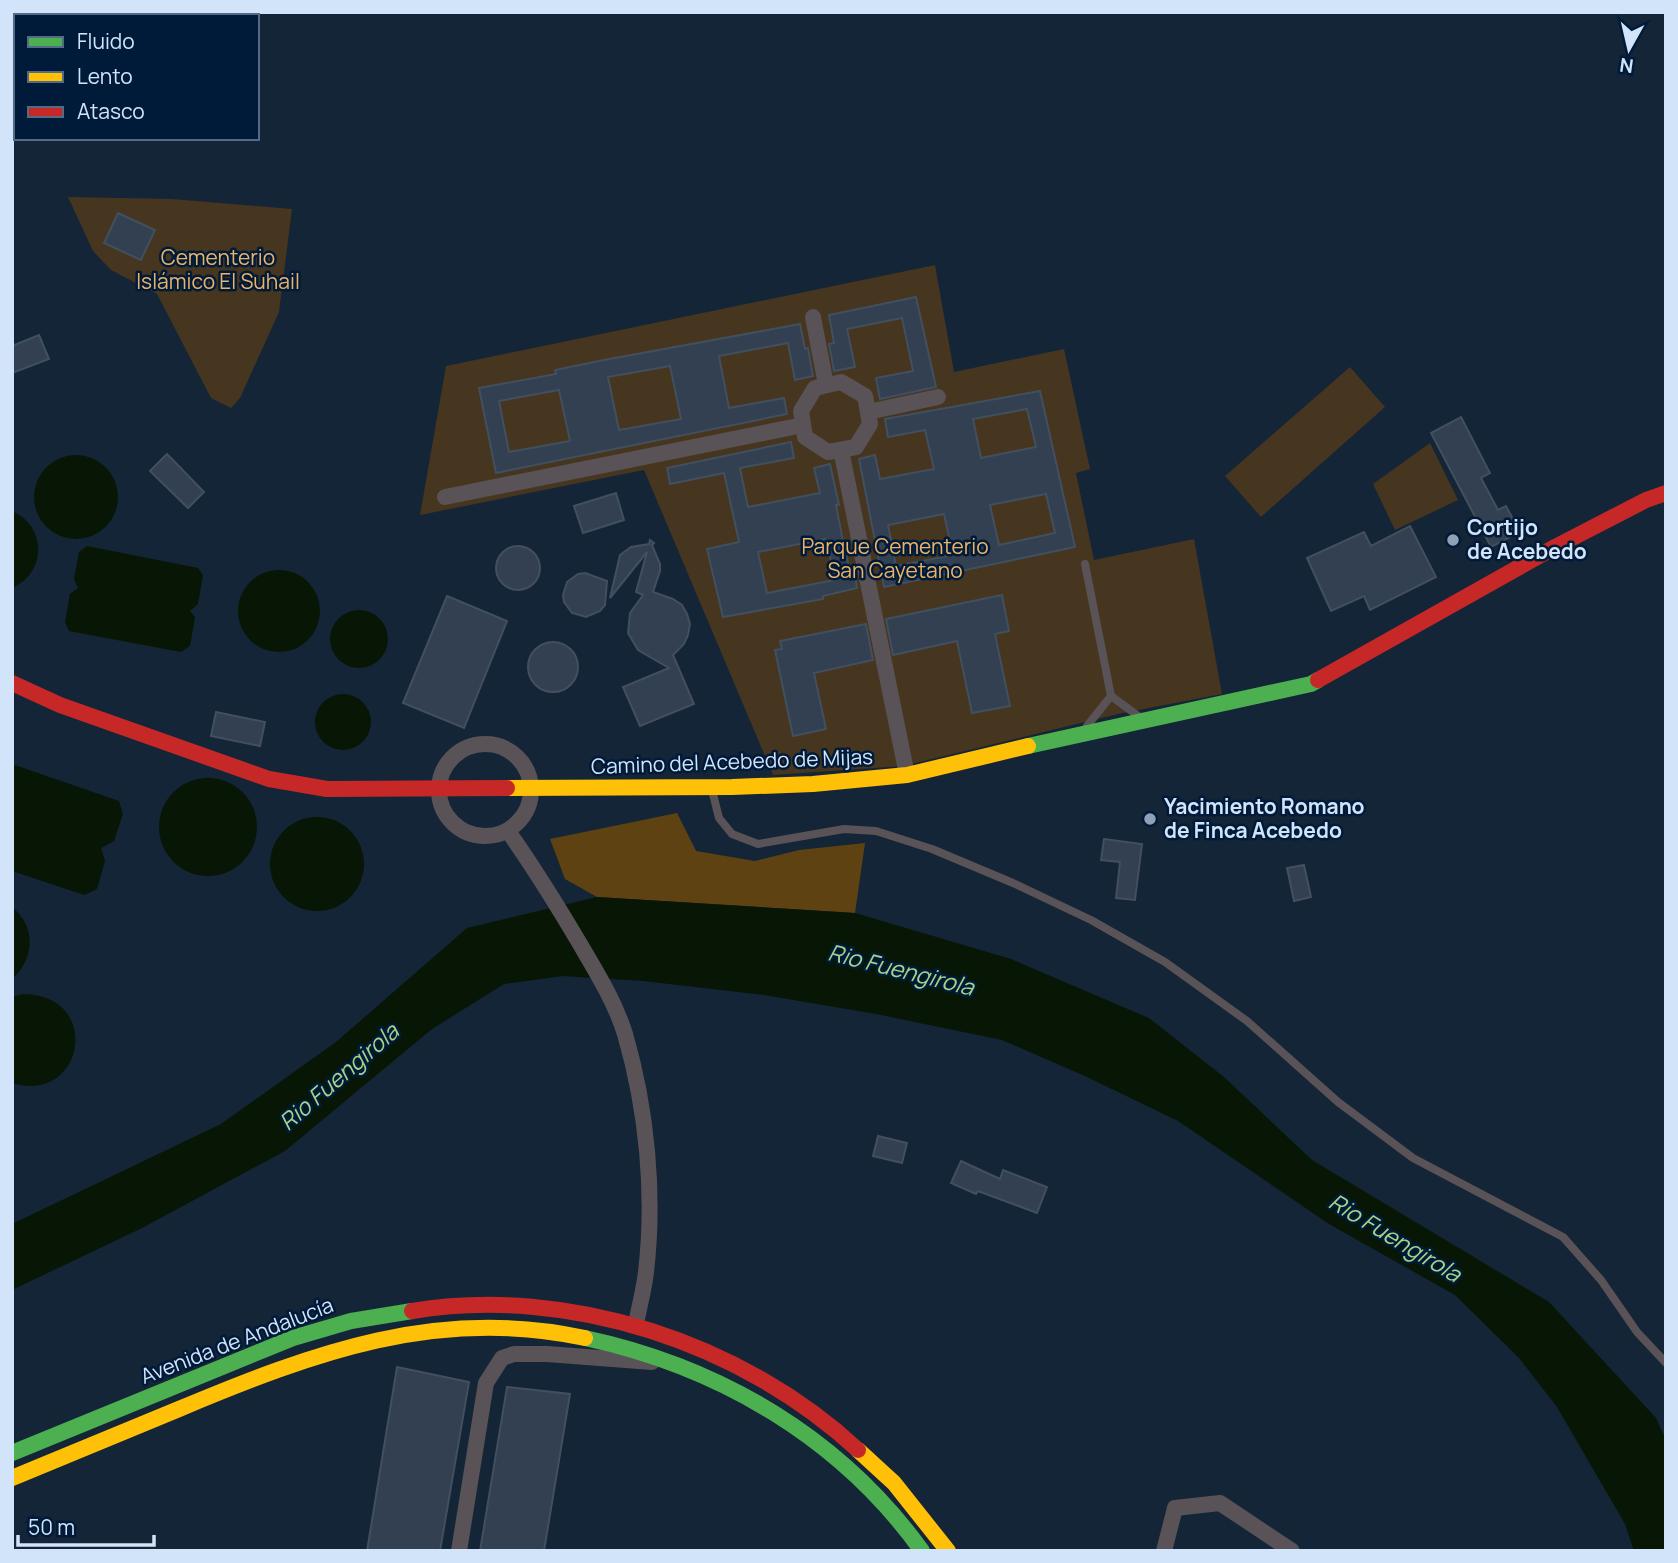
<svg xmlns="http://www.w3.org/2000/svg" width="1678" height="1563" font-family="Manrope,sans-serif">
<style>
.green{fill:#46351f}
.forest{fill:#5e4212}
.water{fill:#081605}
.building{fill:#324051;stroke:#424f5f;stroke-width:2;fill-rule:evenodd}
.lines{fill:none;stroke-linecap:round;stroke-linejoin:round}
.lane{stroke:#595256;stroke-width:8}
.street{stroke:#595256;stroke-width:16}
.fast{stroke:#4caf50;stroke-width:16}
.slow{stroke:#ffc107;stroke-width:16}
.jam{stroke:#c62828;stroke-width:16}
.poi-dot{fill:#90a1b6;stroke:#001b3a;stroke-width:2.5}
.labels{text-anchor:middle;stroke-width:5;stroke-linejoin:round;paint-order:stroke}
.park-label{font-size:21px;fill:#ecb367;stroke:#001b3a}
.poi-label{font-size:21px;font-weight:bold;fill:#d2e4fa;stroke:#001b3a;text-anchor:start}
.street-label{font-size:21px;fill:#d2e4fa;stroke:#001b3a}
.water-label{font-size:23px;font-style:italic;fill:#a7d385;stroke:#001b3a}
</style>
<rect width="100%" height="100%" fill="#142537"/>
<g class="green">
<path d="M68 197 172 199 292 209 279 312 240 398 231 408 211 398 157 294 111 270 93 251Z"/>
<path d="M935 265 954 372 1064 349 1090 469 1076 473 1094 560 1194 539 1222 694 1118 714 903 766 773 775 644 470 420 515 446 366Z"/>
<path d="M1350 367 1385 407 1261 517 1225 476Z"/>
<path d="M1430 443 1458 500 1395 530 1373 484Z"/>
</g>
<path class="forest" d="M677 813 696 851 755 861 799 850 865 843 855 913 597 897 565 879 550 839Z"/>
<g class="water">
<circle cx="76" cy="497" r="42"/>
<path d="M12 511C47 526 47 573 12 588Z"/>
<path d="M87 546 198 568 203 575 198 604 190 611 195 617 190 646 181 652 69 631 65 622 70 594 78 588 74 579 79 552Z"/>
<circle cx="279" cy="611" r="41"/>
<circle cx="359" cy="639" r="29"/>
<circle cx="343" cy="722" r="28"/>
<path d="M12 764 119 801 123 814 114 841 101 848 105 861 97 889 84 895 12 871Z"/>
<circle cx="208" cy="827" r="49"/>
<circle cx="317" cy="864" r="47"/>
<path d="M597 897 855 913 1011 959 1149 1018 1224 1077 1312 1160 1549 1302 1656 1418 1666 1440V1551H1634L1625 1524 1557 1407 1519 1358 1455 1295 1329 1224 1178 1121 1087 1077 1002 1040 876 1014 764 995 643 981 563 976 504 984 432 1029 285 1151 142 1228 12 1290V1224L221 1124 336 1042 467 928Z"/>
<path d="M12 907C36 926 35 959 12 979Z"/>
<path d="M23 994C104 995 84 1105 12 1083V997Z"/>
</g>
<g class="building">
<path d="M118 213 155 230 141 260 104 243Z"/>
<path d="M916 297 936 387 880 399 876 378 913 371 902 318 847 329 855 367 834 371 829 344 834 343 829 315Z"/>
<path d="M800 324 805 349 808 348 813 376 795 380 788 343 719 356 729 408 784 398 787 414 496 473 479 388 556 374 555 370 604 360ZM670 366 681 419 619 430 608 377ZM559 390 570 441 509 452 499 401Z"/>
<path d="M39 335 49 359 12 373V346Z"/>
<path d="M1040 391 1075 547 884 587 859 459 875 455 880 479 934 469 925 430 888 437 885 419ZM1027 409 1036 447 981 458 973 419ZM1046 494 1055 533 999 545 990 505ZM944 514 953 555 896 566 888 525Z"/>
<path d="M1461 417 1490 473 1481 478 1498 510 1506 506 1520 532 1491 547 1431 433Z"/>
<path d="M791 442 794 458 740 468 748 507 820 493 814 468 830 464 839 505H836L842 536 851 577 855 576 857 588 823 596V599L723 617 707 549 739 542 724 473 670 484 667 468ZM826 539 835 580 767 593 758 552Z"/>
<path d="M167 454 204 492 188 508 150 471Z"/>
<path d="M616 493 624 520 583 533 574 506Z"/>
<path d="M1410 526 1436 577 1370 610 1364 596 1331 611 1307 558 1364 532 1371 546Z"/>
<path d="M650 540 654 543 652 545 660 564V571L653 592 673 599 682 605 687 614 690 624 688 635 684 644 673 655 694 704 640 726 623 687 669 668 638 650 628 633 630 613 643 595 636 592 647 552 610 598 620 555 631 547 649 544Z"/>
<circle cx="518" cy="568" r="22"/>
<path d="M585 573 607 581 605 605 600 611 586 617 572 613 564 602 563 595 567 582 578 574Z"/>
<path d="M1002 595 1009 631 995 634 1010 706 972 713 957 641 893 655 886 619Z"/>
<path d="M447 596 507 621 464 728 403 703Z"/>
<path d="M866 624 873 660 814 673 826 729 793 736 775 650 782 649 780 641Z"/>
<circle cx="553" cy="667" r="25"/>
<path d="M216 712 265 722 260 746 211 736Z"/>
<path d="M1104 839 1142 844 1135 900 1116 898 1120 862 1101 860Z"/>
<path d="M1304 865 1311 897 1294 901 1287 868Z"/>
<path d="M878 1136 907 1143 902 1163 873 1156Z"/>
<path d="M961 1161 1000 1179 1003 1170 1047 1187 1037 1213 978 1191 976 1194 951 1183Z"/>
<path d="M397 1367 469 1382 440 1551H367Z"/>
<path d="M507 1387 570 1394 544 1551H480Z"/>
</g>
<g class="lines">
<g class="lane">
<path d="M1085 564 1111 696 1141 718"/>
<path d="M1087 726 1111 696"/>
<path d="M712 790 719 818 732 834 758 844 844 829 876 831 932 849 1013 883 1091 920 1165 962 1247 1021 1338 1102 1413 1158 1563 1237 1601 1280 1637 1332 1666 1363"/>
</g>
<g class="street">
<path d="M813 317 826 385"/>
<path d="M841 382 865 396 870 424 856 447 828 452 805 437 801 411 815 388Z"/>
<path d="M868 412 938 397"/>
<path d="M841 450 907 775"/>
<path d="M445 497 803 425"/>
<circle cx="485" cy="790" r="46"/>
<path d="M508 831C534 868 557 905 580 944 597 973 615 1002 625 1034 647 1110 655 1194 646 1272 644 1290 639 1307 636 1324"/>
<path d="M459 1551 486 1383 502 1358 514 1354H547L652 1362"/>
<path d="M1164 1551 1175 1508 1220 1503 1292 1551"/>
</g>
<g class="fast">
<path d="M1028 746 1311 684 1318 680"/>
<path d="M585 1338C720 1367 841 1438 922 1551"/>
<path d="M12 1453 293 1338 351 1321 412 1311"/>
</g>
<g class="slow">
<path d="M507 788 732 787 813 784 907 775 1028 746"/>
<path d="M858 1450 894 1483 948 1551"/>
<path d="M12 1478C68 1455 123 1432 179 1409 313 1353 438 1306 585 1338"/>
</g>
<g class="jam">
<path d="M1318 680 1555 547 1646 500 1666 493"/>
<path d="M12 683 60 705 269 779 327 789 507 788"/>
<path d="M412 1311C568 1285 743 1343 858 1450"/>
</g>
</g>
<g class="poi-dot">
<circle cx="1453" cy="540" r="7"/>
<circle cx="1150" cy="819" r="7"/>
</g>
<g class="labels">
<g class="park-label">
<text x="218" y="265">Cementerio<tspan x="218" dy="24">Islámico El Suhail</tspan></text>
<text x="895" y="554">Parque Cementerio<tspan x="895" dy="24">San Cayetano</tspan></text>
</g>
<g class="poi-label">
<text x="1467" y="535">Cortijo<tspan x="1467" dy="24">de Acebedo</tspan></text>
<text x="1164" y="814">Yacimiento Romano<tspan x="1164" dy="24">de Finca Acebedo</tspan></text>
</g>
<g class="street-label">
<text transform="translate(732 762) rotate(-2)" y="7">Camino del Acebedo de Mijas</text>
<text transform="translate(237 1341) rotate(-21)" y="7">Avenida de Andalucía</text>
</g>
<g class="water-label">
<text transform="translate(901 970) rotate(14)" y="8">Rio Fuengirola</text>
<text transform="translate(339 1077) rotate(-41)" y="8">Rio Fuengirola</text>
<text transform="translate(1395 1238) rotate(31)" y="8">Rio Fuengirola</text>
</g>
</g>
<rect width="1678" height="1563" fill="none" stroke="#d2e4fa" stroke-width="28"/>
<rect x="14" y="14" width="245" height="126" fill="#001b3a" stroke="#546b87" stroke-width="2"/>
<rect x="28" y="37" width="35" height="10" fill="#4caf50" stroke="#546b87" stroke-width="2"/>
<text x="77" y="49" font-size="21" fill="#d2e4fa">Fluido</text>
<rect x="28" y="72" width="35" height="10" fill="#ffc107" stroke="#546b87" stroke-width="2"/>
<text x="77" y="84" font-size="21" fill="#d2e4fa">Lento</text>
<rect x="28" y="107" width="35" height="10" fill="#c62828" stroke="#546b87" stroke-width="2"/>
<text x="77" y="119" font-size="21" fill="#d2e4fa">Atasco</text>
<g transform="translate(1629 49) rotate(188)" stroke="#001b3a" stroke-width="5" paint-order="stroke">
<path d="M0-5L12 26L0 18L-12 26Z" fill="#d2e4fa"/>
<text y="-10" font-size="19" font-weight="bold" text-anchor="middle" fill="#d2e4fa">N</text>
</g>
<path d="M18 1535v10h136v-10" fill="none" stroke="#d2e4fa" stroke-width="3.5"/>
<text x="28" y="1535" font-size="21" fill="#d2e4fa" stroke="#001b3a" stroke-width="5" paint-order="stroke">50 m</text>
</svg>
